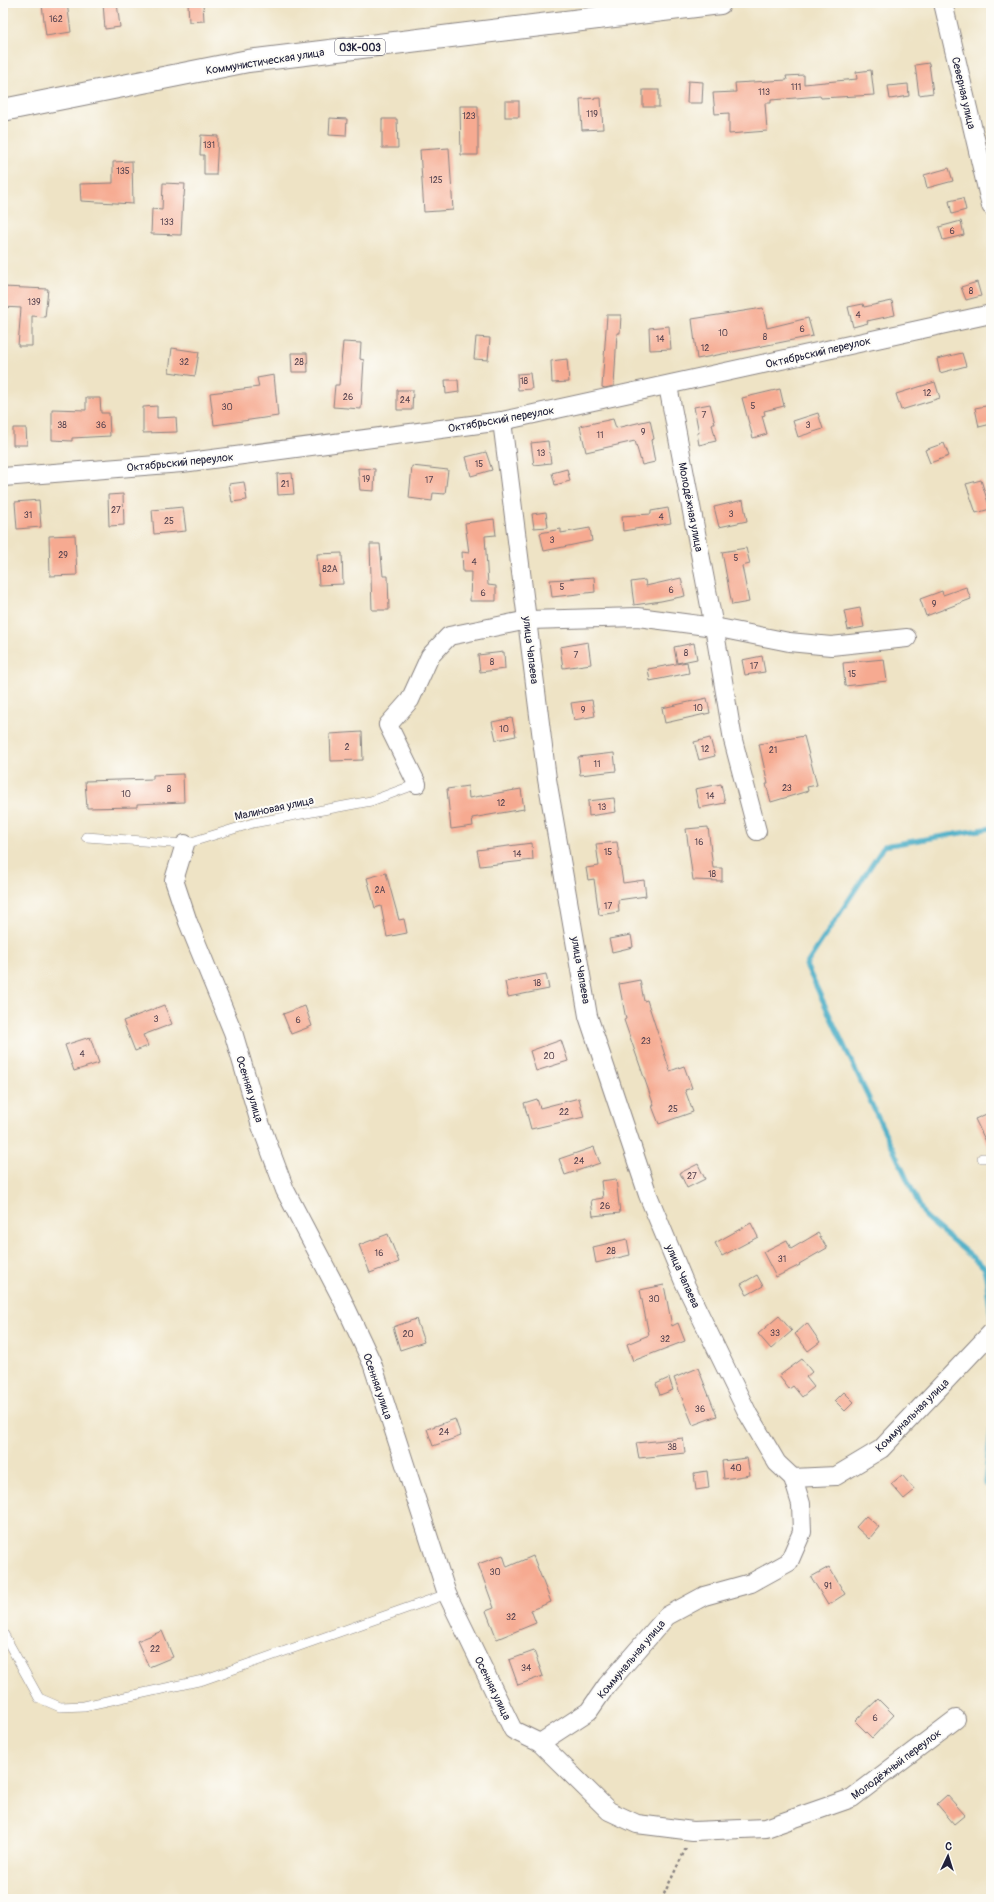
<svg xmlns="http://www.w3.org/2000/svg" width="994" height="1902" font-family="Pangolin,sans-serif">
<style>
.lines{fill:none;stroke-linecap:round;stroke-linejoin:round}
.stream{stroke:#46acc5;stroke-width:5}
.building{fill:#f6aa91}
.service-casing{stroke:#888280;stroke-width:10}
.minor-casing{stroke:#888280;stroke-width:20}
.primary-casing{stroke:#888280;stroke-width:24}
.path{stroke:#888280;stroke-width:2.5;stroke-dasharray:3 3;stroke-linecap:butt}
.service{stroke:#fff;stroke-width:9}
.minor{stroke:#fff;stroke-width:18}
.primary{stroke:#fff;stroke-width:22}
.labels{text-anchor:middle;stroke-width:4;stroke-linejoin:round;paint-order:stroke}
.number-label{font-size:9px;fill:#574450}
.shield{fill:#fdfcf7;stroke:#646373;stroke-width:1}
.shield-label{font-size:10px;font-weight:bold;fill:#22223b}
.street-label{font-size:11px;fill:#22223b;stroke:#fdfcf7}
</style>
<rect width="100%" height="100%" fill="#fdfcf7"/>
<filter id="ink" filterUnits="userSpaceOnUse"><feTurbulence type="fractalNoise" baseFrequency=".025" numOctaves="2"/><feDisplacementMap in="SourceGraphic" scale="8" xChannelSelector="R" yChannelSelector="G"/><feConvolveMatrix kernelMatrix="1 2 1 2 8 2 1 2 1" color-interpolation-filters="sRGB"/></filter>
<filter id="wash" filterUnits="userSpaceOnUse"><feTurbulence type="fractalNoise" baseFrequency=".012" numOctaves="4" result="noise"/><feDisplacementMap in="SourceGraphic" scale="16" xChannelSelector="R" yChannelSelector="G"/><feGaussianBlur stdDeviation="0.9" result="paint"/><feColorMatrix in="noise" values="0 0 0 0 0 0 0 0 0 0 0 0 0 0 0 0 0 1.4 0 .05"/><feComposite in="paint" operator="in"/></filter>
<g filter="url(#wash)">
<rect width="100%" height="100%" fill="#eee3c5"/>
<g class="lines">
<g class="stream">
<path d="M991 828 884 846 806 965 925 1217 985 1268 991 1318"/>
<path d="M991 1430 985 1482 991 1488"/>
</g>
</g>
<g id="blocks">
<g class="building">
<path d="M59 3H67L71 32 46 36 42 5Z"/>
<path d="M103 3H117L120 27 105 29Z"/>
<path d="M188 3H203L204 21 189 22Z"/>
<path d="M929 63 933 93 919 95 915 65Z"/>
<path d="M871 70 874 95 821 98 820 96 771 100V103H765L767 131 729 134V113L715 114 713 93 736 92 735 83 787 80 786 76 804 75V84L857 79 856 72Z"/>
<path d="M688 81 703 82 702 103H687Z"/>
<path d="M908 84 909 96 890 99 888 86Z"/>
<rect x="643" y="90" width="16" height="17"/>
<path d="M601 98 603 129 582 130 580 99Z"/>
<rect x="505" y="101" width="14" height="16"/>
<path d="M460 106H478V155H461Z"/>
<path d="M330 118 347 119 346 136 329 135Z"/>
<path d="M382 119H397L398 148H382Z"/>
<path d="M201 135 218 136 216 175H204V155H200Z"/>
<path d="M449 148 453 210 424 212 420 150Z"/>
<path d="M132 161 133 204 81 201 80 184 113 183V162Z"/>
<path d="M949 168 953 181 927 188 924 175Z"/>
<path d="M163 183 185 184 184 197H183L181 235 151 234 152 209 162 210Z"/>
<path d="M963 198 966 210 952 214 949 201Z"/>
<path d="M961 221 964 235 943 240 939 227Z"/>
<path d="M977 282 981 296 966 300 961 287Z"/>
<path d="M3 287 48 289 45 317 32 316V346H18L21 308 3 307Z"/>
<path d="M892 301 895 315 867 321 868 323 853 327 848 307 863 304 864 307Z"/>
<path d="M763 308 767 328 808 318 813 336 697 359 692 319Z"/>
<path d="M607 315H621L620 333H617L614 386 605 388 602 387Z"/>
<path d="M669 326 671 349 650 350 649 328Z"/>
<path d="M476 337 490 338 488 360 474 359Z"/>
<path d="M343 342 361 343 360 359 364 360 361 409 333 407 335 385H339Z"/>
<path d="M172 348 199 352 195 376 169 372Z"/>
<path d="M291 353H307L308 372H292Z"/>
<path d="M962 353 966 366 940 373 937 359Z"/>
<path d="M567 359 569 382 552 383 551 361Z"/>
<path d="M530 373 532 389 518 390 517 374Z"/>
<path d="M274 375 278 416 214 425 210 393 259 387 257 378Z"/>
<path d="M445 380H458L459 392 446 394Z"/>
<path d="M935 382 940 398 901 410 896 394Z"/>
<path d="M780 389 784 406 764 411 765 415 762 416 767 434 753 438 742 398Z"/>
<path d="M397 390H413L412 410H397Z"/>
<path d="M86 398H100L101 413H109L110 436 72 438V441L52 440V409L86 410Z"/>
<path d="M710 404 715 424H712L716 441 699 445 697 433H699L694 407Z"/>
<path d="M991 405V424L979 427 975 408Z"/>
<path d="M157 406V418L176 417 177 432 143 433V407Z"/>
<path d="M818 413 823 429 798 437 793 421Z"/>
<path d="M613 419 616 428 650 420 654 439 651 440 655 462 642 465 635 441 586 452 580 426Z"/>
<path d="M13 428H26L27 445H13Z"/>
<path d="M548 441 551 463 534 465 531 443Z"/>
<path d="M944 443 949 456 930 463 925 450Z"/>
<path d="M486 452 492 470 471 476 466 457Z"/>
<path d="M412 466 448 470 445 494 433 493 432 501 409 498Z"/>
<path d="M358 468 375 469 374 491 360 490Z"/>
<path d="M567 469 570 481 555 485 552 473Z"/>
<path d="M292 473 294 494 278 495 277 474Z"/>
<path d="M981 480 990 509 976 513 966 484Z"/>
<path d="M244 482 247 500 232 502 229 484Z"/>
<path d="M123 494 124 525 109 526 108 495Z"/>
<path d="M39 500 41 527 17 529 15 502Z"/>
<path d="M743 500 747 521 719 527 714 507Z"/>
<path d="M183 507 186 531 154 534 152 510Z"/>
<path d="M668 508 671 523 623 531 622 516 651 514V511Z"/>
<path d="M546 512 548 527 534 528 532 514Z"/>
<path d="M494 519 496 535 485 536 488 585 496 586V601H470L471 572H463L462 552 469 553 465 523Z"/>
<path d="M590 528 592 541 544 551 540 533 561 529V533Z"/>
<path d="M75 535 77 575 50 576 49 536Z"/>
<path d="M370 544H380L383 576H388L389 610H372Z"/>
<path d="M746 548 750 564 742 566 749 602 732 605 722 552Z"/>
<path d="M342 553 343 584 319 585 317 554Z"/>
<path d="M594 577 595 592 552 597 550 580Z"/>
<path d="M681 578 685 596 661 601 634 605 631 582 645 580 646 586Z"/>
<path d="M966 587 971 599 926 616 920 599 942 591 943 595Z"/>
<path d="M860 608 864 627 848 630 844 611Z"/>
<path d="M588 642 591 664 563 668 560 647Z"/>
<path d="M694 643 697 659 677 663 674 647Z"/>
<path d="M504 652 505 669 480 672 478 655Z"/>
<path d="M762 656 765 672 745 675 742 660Z"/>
<path d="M884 659 887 681 845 686 843 663Z"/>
<path d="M687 662 689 673 650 681 648 669Z"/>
<path d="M707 698 710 713 665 723 662 708Z"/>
<path d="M592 700 595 716 574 720 571 703Z"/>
<path d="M512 718 516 736 496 740 492 722Z"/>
<path d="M362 732 363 760 331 761 330 734Z"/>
<path d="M804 736 817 785 807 787 808 791 771 802 766 784H768L759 744Z"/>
<path d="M710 738 715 756 699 760 694 742Z"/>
<path d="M614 753 616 771 580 775 578 757Z"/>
<path d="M183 774 184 802 137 804V807L87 808 85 781 153 779V775Z"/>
<path d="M721 784 725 803 699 808 695 789Z"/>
<path d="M468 786 469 798 521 789 524 809 472 818 473 826 451 829 447 789Z"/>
<path d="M614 798 616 812 589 816 588 801Z"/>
<path d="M708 827 713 868H722V881L693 880 686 829Z"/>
<path d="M617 842 623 883 644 880 646 896 618 900 619 912 599 915 594 879 588 880 586 868 599 866 596 844Z"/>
<path d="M532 843 533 860 480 866 477 850Z"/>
<path d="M386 873 399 920 404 919 407 933 387 937 381 906 375 908 367 878Z"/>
<path d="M631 935 633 947 612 952 609 939Z"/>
<path d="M546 974 549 989 508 997 505 982Z"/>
<path d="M640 980 644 1001 647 1000 670 1071 684 1066 692 1088 685 1090 693 1112 659 1124 652 1106H654L624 1020 626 1019 619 984Z"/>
<path d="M164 1005 172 1024 143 1035 148 1046 135 1051 123 1021Z"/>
<path d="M305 1006 312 1026 291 1034 283 1014Z"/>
<path d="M90 1037 99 1063 74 1071 65 1045Z"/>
<path d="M561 1040 568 1061 536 1071 530 1051Z"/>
<path d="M579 1098 584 1117 531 1129 524 1103 537 1099 540 1108Z"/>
<path d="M991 1112V1152L975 1119Z"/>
<path d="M594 1147 600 1163 565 1175 559 1159Z"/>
<path d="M698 1164 705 1179 687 1188 680 1173Z"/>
<path d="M616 1179 620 1213 593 1216 591 1200 603 1198 601 1181Z"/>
<path d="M751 1223 758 1237 722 1256 715 1243Z"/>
<path d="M818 1233 827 1248 799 1264 800 1265 776 1277 763 1252 787 1240 791 1249Z"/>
<path d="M388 1234 399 1262 370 1273 359 1245Z"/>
<path d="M627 1239 630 1255 596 1263 593 1247Z"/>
<path d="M757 1275 763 1286 747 1295 741 1284Z"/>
<path d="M664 1285 672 1326 678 1323 685 1341 633 1361 627 1344 649 1335 640 1290Z"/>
<path d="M779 1316 792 1331 771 1349 758 1334Z"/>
<path d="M416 1319 424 1342 400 1350 393 1327Z"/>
<path d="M807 1323 820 1342 808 1351 795 1334Z"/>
<path d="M802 1359 812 1372 806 1377 814 1387 802 1397 793 1386 789 1389 779 1376Z"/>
<path d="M698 1368 717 1416 693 1425 674 1378Z"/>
<path d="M669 1378 673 1390 660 1395 656 1384Z"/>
<path d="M844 1392 854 1402 845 1411 835 1401Z"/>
<path d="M455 1419 461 1436 433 1446 427 1429Z"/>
<path d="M683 1438 685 1453 639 1458 636 1443Z"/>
<path d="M747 1458 750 1475 724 1479 722 1461Z"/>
<path d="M707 1471 709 1488 696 1490 694 1473Z"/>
<path d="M902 1475 915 1490 904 1499 891 1484Z"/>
<path d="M866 1516 879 1527 869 1539 856 1527Z"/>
<path d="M503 1555 507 1567 533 1556 551 1602 531 1610 536 1623 497 1639 486 1611 494 1608 478 1564Z"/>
<path d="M829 1567 845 1594 828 1605 811 1577Z"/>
<path d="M162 1631 173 1657 149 1667 137 1641Z"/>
<path d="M534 1651 543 1676 518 1685 509 1660Z"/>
<path d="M878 1699 894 1715 872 1738 855 1721Z"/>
<path d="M947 1795 965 1815 954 1824 937 1804Z"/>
</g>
</g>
</g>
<g filter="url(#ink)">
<use href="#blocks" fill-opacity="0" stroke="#888280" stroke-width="1"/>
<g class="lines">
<g class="service-casing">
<g id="service">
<path d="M86 837 185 844 253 823 371 801 417 784"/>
<path d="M982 1158H991"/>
<path d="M3 1633 39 1698 60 1707 84 1706 203 1680 447 1594"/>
</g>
</g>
<g class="minor-casing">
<g id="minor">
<path d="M943 3 991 206"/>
<path d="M608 16 613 3"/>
<path d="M668 386 714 627 733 740 757 831"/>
<path d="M502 421 547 779 588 1016 648 1195 684 1282 748 1414 777 1463 793 1478"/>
<path d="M3 477 182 463 502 421 991 314"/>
<path d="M417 784 388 725 410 700 430 656 449 636 528 620 638 617 714 627 789 642 831 646 907 638"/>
<path d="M185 844 174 880 188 922 233 1032 260 1123 285 1190 342 1299 372 1363 447 1594 513 1730 540 1743 609 1811 637 1824 693 1831 766 1828 852 1798 956 1719"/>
<path d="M540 1743 589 1711 607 1685 667 1616 704 1596 751 1583 789 1562 802 1532 801 1504 793 1478 836 1476 881 1449 991 1333"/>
</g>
</g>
<g class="primary-casing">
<path id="primary" d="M3 110 248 61 720 3"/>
</g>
<path class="path" d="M660 1899 664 1894 686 1848"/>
<use href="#service" class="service"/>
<use href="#minor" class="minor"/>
<use href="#primary" class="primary"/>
</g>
</g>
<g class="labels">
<g class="number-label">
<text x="56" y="22">162</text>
<text x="796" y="90">111</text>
<text x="764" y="95">113</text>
<text x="592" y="117">119</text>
<text x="469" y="119">123</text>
<text x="209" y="148">131</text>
<text x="123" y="174">135</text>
<text x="436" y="183">125</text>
<text x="167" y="225">133</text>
<text x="952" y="234">6</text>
<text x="971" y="294">8</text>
<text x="34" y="305">139</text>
<text x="858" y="318">4</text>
<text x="802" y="332">6</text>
<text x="723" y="336">10</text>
<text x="765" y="340">8</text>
<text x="660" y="342">14</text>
<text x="705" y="351">12</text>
<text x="184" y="365">32</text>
<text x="299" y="365">28</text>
<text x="524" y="384">18</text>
<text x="927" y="396">12</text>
<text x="348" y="400">26</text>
<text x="405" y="403">24</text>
<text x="753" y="409">5</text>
<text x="227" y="410">30</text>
<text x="704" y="418">7</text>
<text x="62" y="428">38</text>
<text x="101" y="428">36</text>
<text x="808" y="428">3</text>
<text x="643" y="435">9</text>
<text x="600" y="438">11</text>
<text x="541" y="456">13</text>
<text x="479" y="467">15</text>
<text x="366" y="482">19</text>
<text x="429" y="483">17</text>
<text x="285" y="487">21</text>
<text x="116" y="513">27</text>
<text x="731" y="517">3</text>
<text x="28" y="518">31</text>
<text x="661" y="520">4</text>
<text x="169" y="524">25</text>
<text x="552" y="543">3</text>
<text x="63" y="558">29</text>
<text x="736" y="561">5</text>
<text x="474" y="565">4</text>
<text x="330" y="572">82А</text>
<text x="562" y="590">5</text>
<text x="671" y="593">6</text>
<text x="483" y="596">6</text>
<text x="934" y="607">9</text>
<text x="686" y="656">8</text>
<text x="576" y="658">7</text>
<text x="492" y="665">8</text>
<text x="754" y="669">17</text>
<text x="852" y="677">15</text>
<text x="698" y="711">10</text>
<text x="583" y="713">9</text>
<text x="504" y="732">10</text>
<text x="347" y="750">2</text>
<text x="705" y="752">12</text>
<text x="773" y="753">21</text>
<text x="597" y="767">11</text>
<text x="787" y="791">23</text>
<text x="169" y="792">8</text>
<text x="126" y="797">10</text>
<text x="710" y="799">14</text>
<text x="501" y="806">12</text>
<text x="602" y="810">13</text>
<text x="699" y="845">16</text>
<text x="608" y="855">15</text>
<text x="517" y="857">14</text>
<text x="712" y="877">18</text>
<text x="380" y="893">2А</text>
<text x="608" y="909">17</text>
<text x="537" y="986">18</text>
<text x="156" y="1022">3</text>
<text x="298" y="1023">6</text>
<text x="646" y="1044">23</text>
<text x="82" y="1057">4</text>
<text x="549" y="1059">20</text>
<text x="673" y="1112">25</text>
<text x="564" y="1115">22</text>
<text x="579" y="1164">24</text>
<text x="692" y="1179">27</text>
<text x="605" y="1209">26</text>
<text x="611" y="1254">28</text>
<text x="379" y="1256">16</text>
<text x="782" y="1262">31</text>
<text x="654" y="1302">30</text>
<text x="775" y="1336">33</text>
<text x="408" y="1337">20</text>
<text x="665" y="1342">32</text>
<text x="700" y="1412">36</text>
<text x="444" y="1435">24</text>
<text x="672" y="1450">38</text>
<text x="736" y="1471">40</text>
<text x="495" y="1575">30</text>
<text x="828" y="1589">91</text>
<text x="511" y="1620">32</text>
<text x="155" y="1652">22</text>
<text x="526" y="1671">34</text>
<text x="875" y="1721">6</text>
</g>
<rect class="shield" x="335" y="39" width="50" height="16" rx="3"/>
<g class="shield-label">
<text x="360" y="51">03К-003</text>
</g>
<g class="street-label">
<text transform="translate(265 61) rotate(-9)" y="4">Коммунистическая улица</text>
<text transform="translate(964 93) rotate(77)" y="4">Северная улица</text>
<text transform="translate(818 352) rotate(-13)" y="4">Октябрьский переулок</text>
<text transform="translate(501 419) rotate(-10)" y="4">Октябрьский переулок</text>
<text transform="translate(180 462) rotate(-6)" y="4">Октябрьский переулок</text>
<text transform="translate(691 507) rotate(79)" y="4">Молодёжная улица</text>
<text transform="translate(531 650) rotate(83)" y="4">улица Чапаева</text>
<text transform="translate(274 808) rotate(-12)" y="4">Малиновая улица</text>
<text transform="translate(581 970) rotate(80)" y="4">улица Чапаева</text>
<text transform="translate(250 1089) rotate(73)" y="4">Осенняя улица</text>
<text transform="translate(683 1276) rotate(66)" y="4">улица Чапаева</text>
<text transform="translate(378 1386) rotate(71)" y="4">Осенняя улица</text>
<text transform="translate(912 1415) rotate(-45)" y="4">Коммунальная улица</text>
<text transform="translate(631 1659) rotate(-50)" y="4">Коммунальная улица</text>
<text transform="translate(493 1688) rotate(64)" y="4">Осенняя улица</text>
<text transform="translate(896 1764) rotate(-37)" y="4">Молодёжный переулок</text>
</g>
</g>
<rect width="994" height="1902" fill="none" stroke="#fdfcf7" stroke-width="16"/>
<g transform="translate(948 1856) rotate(4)" stroke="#fdfcf7" stroke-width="3" paint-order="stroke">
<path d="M0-3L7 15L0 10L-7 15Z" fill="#22223b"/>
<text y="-6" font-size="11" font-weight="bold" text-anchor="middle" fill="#22223b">С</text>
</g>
</svg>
